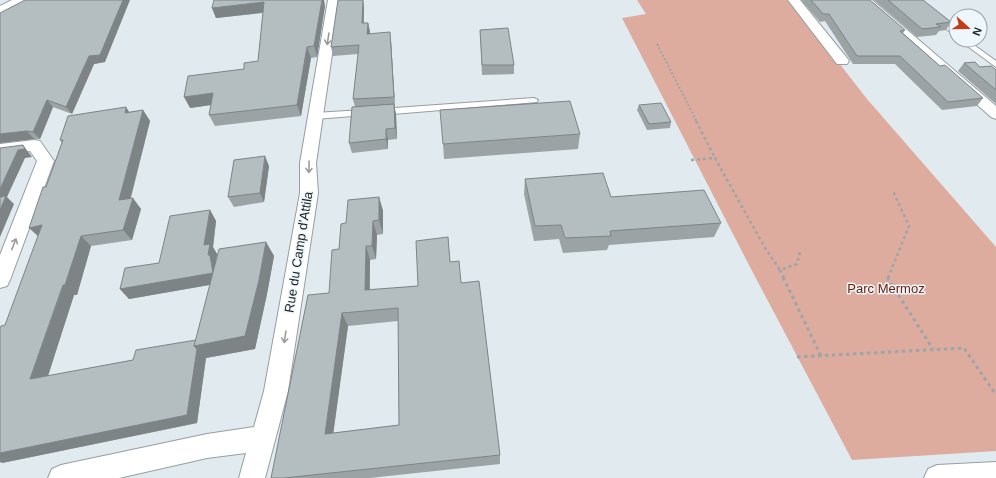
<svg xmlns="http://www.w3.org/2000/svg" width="996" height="478" font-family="Helvetica,sans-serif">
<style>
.green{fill:#deac9f}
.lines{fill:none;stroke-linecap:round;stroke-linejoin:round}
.lane-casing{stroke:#969ea1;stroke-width:2}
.street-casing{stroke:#969ea1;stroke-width:2}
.secondary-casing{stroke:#969ea1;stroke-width:2}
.path-far2{stroke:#9ea5a8;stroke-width:2;stroke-dasharray:2 2;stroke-linecap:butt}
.path-far1{stroke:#9ea5a8;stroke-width:2.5;stroke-dasharray:3 3;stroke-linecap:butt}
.path{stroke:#9ea5a8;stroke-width:3;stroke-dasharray:3.5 3.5;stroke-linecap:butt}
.lane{fill:#fff;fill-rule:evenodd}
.street{fill:#fff;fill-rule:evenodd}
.secondary{fill:#fff;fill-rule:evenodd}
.wall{fill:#9ba3a5;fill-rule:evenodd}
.shaded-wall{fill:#7e8486}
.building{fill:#b4bdc0;stroke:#7e8486;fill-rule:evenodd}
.oneway{stroke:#9b9c9c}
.labels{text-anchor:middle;stroke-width:3;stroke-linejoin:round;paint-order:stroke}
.street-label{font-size:13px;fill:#202324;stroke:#eef7fb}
.park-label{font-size:13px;fill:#6c200c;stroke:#eef7fb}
</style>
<rect width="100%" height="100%" fill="#e1eaee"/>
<path class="green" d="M637 0H790L867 99 996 247V451L852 460 751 269 622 18 646 14Z"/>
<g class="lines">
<g class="lane-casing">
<g id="lane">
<path d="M935 19H939L956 31V36L935 21Z"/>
<path d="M959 40H967L996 61V67Z"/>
<path d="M534 98 538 100 537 102 381 115 377 112 381 109Z"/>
<path d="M363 110 367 113 366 115 315 119 311 116 315 113Z"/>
</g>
</g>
<g class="street-casing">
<g id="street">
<path d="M328 0H340L316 163 318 193 288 391 265 478H239L246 453 207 458 119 478H48L52 469 61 465 207 434 254 427 264 391 300 193V163Z"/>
<path d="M788 0H800L847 58 849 61 847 64H837Z"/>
<path d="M859 0H872L996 106V119L991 117Z"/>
<path d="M34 140 40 141 54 161 10 280 7 286 0 288V255L37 161 30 151 0 156V144Z"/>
<path d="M996 462V478H924L928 469 937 465Z"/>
</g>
</g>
<g class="secondary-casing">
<path id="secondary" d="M12 0H30L28 3 0 16V6Z"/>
</g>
<path class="path-far2" d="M657 44 697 122"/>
<g class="path-far1">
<path d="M696 121 715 158"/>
<path d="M691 160 715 158 765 248 780 270"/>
<path d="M784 278 780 270 797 264 800 252"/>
<path d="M888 278 909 226 893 191"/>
</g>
<g class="path">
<path d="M783 277 821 356"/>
<path d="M889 277 888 279 933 349"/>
<path d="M797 357 964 348 996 395"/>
</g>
<use href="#lane" class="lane"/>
<use href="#street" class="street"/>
<use href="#secondary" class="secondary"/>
</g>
<g class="wall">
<path d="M363 0 364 9V23H368L370 32V34L391 41 395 106H394L396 114 397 139 388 140V149L352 153 349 143 355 107 353 99 358 54 333 56 331 47Z"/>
<path d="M801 0H870L905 30 903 33 940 66 983 98 977 106 942 110 895 64H853L825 21 820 22Z"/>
<path d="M874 0H923L951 22 946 30 939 31 936 35 917 37Z"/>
<path d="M325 6 317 57 311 58 301 116 215 126 209 115 211 105 190 108 244 69 258 61 263 13 216 18 212 8Z"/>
<path d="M0 13 105 62 94 64 72 114 53 107 40 139H34L0 143Z"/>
<path d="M480 30 514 65V74L482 75Z"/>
<path d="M964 63 996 70V104L958 71Z"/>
<path d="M639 105 671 122 670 128 647 130 637 110Z"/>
<path d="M143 110 150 121 131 198 141 209 132 240 91 246 77 295H74L48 376 133 360 196 340 210 285 129 299 120 289 159 263 210 210 216 221 213 247 217 254 216 260 266 242 274 256 267 294 255 349 206 358 197 423 2 463 46 187 62 143 60 140 129 112Z"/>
<path d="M580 134 578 149 444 159 443 144Z"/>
<path d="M269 166 264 202 234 207 228 197Z"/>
<path d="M525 179 611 197 721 223 714 237 609 245 607 250 563 253 559 239 534 241 524 194Z"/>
<path d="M379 197 383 211V234L377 235 376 259 370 260V290L418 286 448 237 450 262 461 283 500 455V464L370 478H271L329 293 339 249 346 223ZM398 321 399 425 333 433 348 326Z"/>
</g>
<g class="shaded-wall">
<path d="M123 0H130L105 62 94 64 72 114 66 107 89 56Z"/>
<path d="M322 0H324L325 6 317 57 314 46Z"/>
<path d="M363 0 364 9 363 32 362 23Z"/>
<path d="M264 2 268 12 216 18 212 8Z"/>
<path d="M368 23 370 32 369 43 367 34Z"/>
<path d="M390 32 391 41 395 106 394 97Z"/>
<path d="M307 47 311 58 301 116 297 105Z"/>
<path d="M213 93 218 104 190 108 184 97Z"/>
<path d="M47 100 53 107 40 139 33 132Z"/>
<path d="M394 104 396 114 397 139 395 128Z"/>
<path d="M126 107 133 118 125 113Z"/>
<path d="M143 110 150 121 127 211 119 200Z"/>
<path d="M386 129 388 140V149L386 139Z"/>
<path d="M27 131 34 139 0 143V134Z"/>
<path d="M23 145 32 157 25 158 7 197 14 204 0 237V189L18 150Z"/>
<path d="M265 156 269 166 264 202 260 193Z"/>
<path d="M379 197 383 211V234L379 220Z"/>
<path d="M133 198 141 209 132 240 123 230Z"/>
<path d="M210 210 216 221 213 247 217 254 216 263 220 283 129 299 120 289 208 255 204 245Z"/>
<path d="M373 221 377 235 376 259 372 246Z"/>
<path d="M42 225 40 238 29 228Z"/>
<path d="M81 236 91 246 77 295H74L44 388 30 379Z"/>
<path d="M266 242 274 256 267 294 255 349 206 358 197 423 2 463 0 462V453L194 346Z"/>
<path d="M366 246 370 260 369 303 365 290Z"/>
<path d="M342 313 348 326 332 443 325 434Z"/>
</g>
<g class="building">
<path d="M25 0H123L100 55 89 56 66 107 47 100 33 132 27 131 0 134V13Z"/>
<path d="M214 0H322L314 46 307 47 297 105 209 115 213 93 184 97 188 76 244 69V63L258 61 264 2 212 8Z"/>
<path d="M338 0H363L362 23H368L367 34 390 32 394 97 353 99 359 45 331 47Z"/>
<path d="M811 0H870L905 30 900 31 940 66 945 65 983 98 948 102 900 56H857L829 14H823Z"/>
<path d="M888 0H923L951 22 936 24 941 27 922 29Z"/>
<path d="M508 28 514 65H482L480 30Z"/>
<path d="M975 62 980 67 991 66 996 70V90L964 63Z"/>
<path d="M570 101 580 134 443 144 440 110Z"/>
<path d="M661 103 671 122 649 124 639 105Z"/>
<path d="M394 104 395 128 386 129V139L349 143 352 107Z"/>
<path d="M126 107 125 113 143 110 119 200 133 198 123 230 81 236 65 285H63L30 379 133 360 136 350 196 340 194 346 197 349 187 415 0 453V328L1 326 5 325 42 225 29 228 43 187H46L63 140H60L68 116Z"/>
<path d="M23 145 25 149 18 150 0 189V148Z"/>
<path d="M265 156 260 193 228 197 234 160Z"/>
<path d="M603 173 611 197 704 190 721 223 610 231 611 236 565 238 561 225 535 226 525 179Z"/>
<path d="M6 196 0 210V197Z"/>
<path d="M379 197V220L373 221 372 246H366L365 290 418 286 416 241 448 237 450 262 459 261 461 283 479 281 500 455 284 478H271L308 295 329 293 332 250 339 249 341 224 346 223 348 200ZM398 308 399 425 325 434 342 313Z"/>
<path d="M210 210 204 245 210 244 208 255H210L213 273 120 289 125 268 159 263 170 216Z"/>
<path d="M266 242 259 280 245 336 194 346 219 249Z"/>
</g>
<defs><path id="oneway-shaft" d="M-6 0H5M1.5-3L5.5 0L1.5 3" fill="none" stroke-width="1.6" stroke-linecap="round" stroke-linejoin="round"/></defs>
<g class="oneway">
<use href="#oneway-shaft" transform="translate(328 39) rotate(99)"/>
<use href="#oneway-shaft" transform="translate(309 167) rotate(91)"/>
<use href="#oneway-shaft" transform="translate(14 244) rotate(-69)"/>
<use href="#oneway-shaft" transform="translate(285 337) rotate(99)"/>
</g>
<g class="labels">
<g class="street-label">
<text transform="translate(298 252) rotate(-81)" y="5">Rue du Camp d'Attila</text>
</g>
<g class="park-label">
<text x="886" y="293">Parc Mermoz</text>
</g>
</g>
<g transform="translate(968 28) rotate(111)"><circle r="19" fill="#eef7fb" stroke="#9ca2a5"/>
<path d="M0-3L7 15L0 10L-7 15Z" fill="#c43b15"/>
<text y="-6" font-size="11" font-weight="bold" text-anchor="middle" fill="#202324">N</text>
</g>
</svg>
